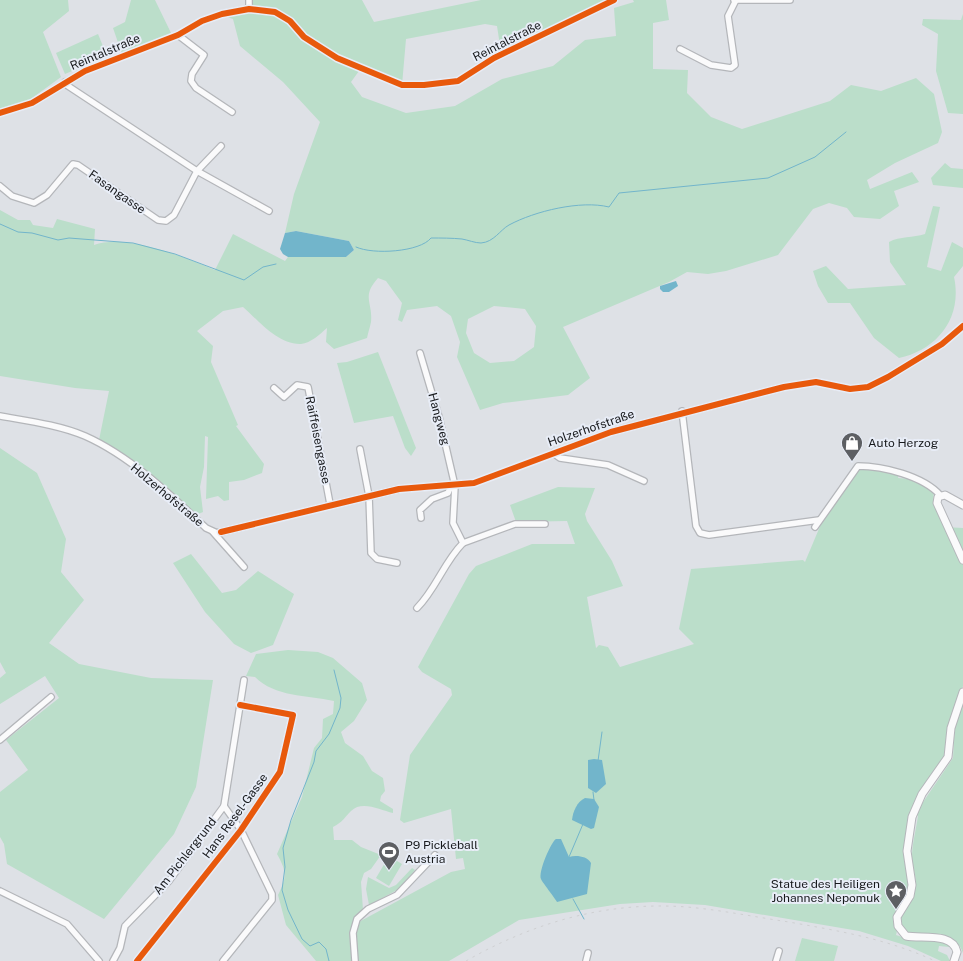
<svg xmlns="http://www.w3.org/2000/svg" width="963" height="961" font-family="'Public Sans',sans-serif">
<style>
.green{fill:#bbdeca;fill-rule:evenodd}
.water{fill:#72b5cb}
.lines{fill:none;stroke-linecap:round;stroke-linejoin:round}
.stream{stroke:#72b5cb;stroke-width:1}
.minor-casing{stroke:#b4b6ba;stroke-width:8}
.major-casing{stroke:#b4b6ba;stroke-width:9}
.minor{stroke:#fafafb;stroke-width:5.5}
.major{stroke:#fafafb;stroke-width:7}
.rail{stroke:#cfd0d2;stroke-width:1;stroke-dasharray:2.5 5;stroke-linecap:butt}
.cycleway-casing{stroke:#e8edf7;stroke-width:9}
.cycleway{stroke:#e8590c;stroke-width:6}
.labels{text-anchor:middle;stroke-width:4;stroke-linejoin:round;paint-order:stroke}
.street-label{font-size:12px;fill:#17191c;stroke:#e8edf7}
.poi-label{font-size:12px;fill:#17191c;stroke:#e8edf7;text-anchor:start}
</style>
<rect width="100%" height="100%" fill="#dee1e6"/>
<g class="green">
<path d="M0 0H68L69 11 43 32 61 77 28 101 0 109Z"/>
<path d="M131 0H155L172 35 122 54 113 28 125 22Z"/>
<path d="M248 0H362L374 22 481 0H614L535 39 501 52 497 26 485 24 406 39 402 85 359 71 351 82 362 97 406 113 455 106 502 79 553 66 585 40 616 36 614 8 634 2 633 0H666L669 20 653 23V69L688 70 687 93 711 117 742 129 830 101 851 85 881 91 916 78 934 94 942 132 938 143 895 163 867 180 870 189 912 172 919 182 894 191 899 206 880 219 854 217 847 208 829 203 813 209 778 255 726 271 708 274 687 272 669 282 563 327 590 378 568 395 503 403 480 410 457 357 460 342 451 316 437 306 407 310 402 322 398 320 402 303 386 281 378 278C361 297 373 302 371 322 370 327 368 333 367 338L334 349 326 342 327 328C320 334 311 343 301 344 278 345 258 320 243 307L223 311 197 331 213 346 211 362 238 425 236 426 264 464 262 473 244 480 229 482V500L224 501 218 496 206 499 208 437 205 436 204 467 200 487 203 512 196 515 124 455 99 440 109 391 75 388 0 376V210L18 220H30L33 225 53 228 57 219 95 229 94 245C126 233 184 257 215 270L233 234 285 261 288 257H346L354 250 349 241 296 231 285 233 294 194 320 122 283 82 240 46 233 19 227 17 225 10 248 8ZM494 306 525 309 536 326 534 347 514 361 490 363 474 353 466 333 468 319Z"/>
<path d="M963 14V114L948 113 936 71 938 34 922 25 923 19 961 20Z"/>
<path d="M98 34 107 56 65 74 56 53Z"/>
<path d="M945 163 951 168 963 169V188L933 185 931 178Z"/>
<path d="M933 206 940 207 927 267 941 271 952 242 963 248V266L954 277C963 319 936 350 899 358L874 338 850 303H828L818 286 813 271 826 266 848 289 906 285 890 262 889 242C900 236 913 238 925 234Z"/>
<path d="M378 352 416 448 411 456 405 448 393 416 354 423 337 363 347 362Z"/>
<path d="M0 448 37 473 66 539 61 572 84 600 49 643 79 664 151 678 213 680 196 787 174 834 104 919 7 864 4 844 0 837V792L28 770 6 740 59 698 45 676 0 704V678L6 673 0 662Z"/>
<path d="M863 468 899 474 898 478 911 479 934 491 933 503 944 527 963 528V686L954 711 946 753 909 820 908 889C906 898 900 903 896 911 893 919 899 927 896 935L911 940 947 942 950 947 939 946 938 951 947 955 950 961H941L908 946 859 931 705 905 653 902 620 904 519 920 449 961H356L354 939 357 923 451 872 465 869 463 858 456 859 451 809 404 823 400 820 410 755 452 695 451 689 422 672 418 667 469 574 476 566 532 544H575L567 521 516 522 510 505 558 487 595 488 585 514 587 521 612 561 623 586 587 597 596 648 599 645 608 647 620 667 694 644 679 629 691 569 803 560 805 562 821 524 858 470Z"/>
<path d="M191 554 222 593 236 590 258 571 294 594 273 645 251 653 234 644 205 612 173 563Z"/>
<path d="M288 650 318 652 333 658 362 683 367 700 354 721 341 732 345 743 363 756 372 771 383 778 385 791 381 796 380 801 393 809V813C380 810 362 800 351 811 343 819 344 821 333 827L334 840H352L361 847 381 855 371 869 364 873 361 882 363 910 355 920 353 961H316L286 925 278 895C287 877 287 872 277 854L302 797 314 748 322 738 323 719 333 714 334 701C306 695 275 697 255 677L246 676 256 654Z"/>
<path d="M963 703V953C952 920 914 948 902 927 895 914 912 897 915 884 917 876 912 867 912 858 912 844 916 830 918 816L915 814 953 758 955 722Z"/>
<path d="M389 856 402 864 389 886 376 878Z"/>
<path d="M412 868 415 870 399 889 369 905 366 889 368 877 389 888 396 885Z"/>
<path d="M802 938 838 946 834 961H795Z"/>
</g>
<g class="water">
<path d="M296 231 349 241 354 250 346 257H288L283 254 280 249 285 233Z"/>
<path d="M676 281 678 286 669 292H663L660 289V286Z"/>
<path d="M594 759 602 760 606 784 596 793 588 788V760Z"/>
<path d="M585 798 594 799 599 807 594 828 591 829 572 820C573 811 577 802 585 798Z"/>
<path d="M556 839H561L569 857C576 855 587 856 591 863L587 894 557 902C555 898 542 882 541 879 538 872 551 842 556 839Z"/>
</g>
<g class="lines">
<g class="stream">
<path d="M0 224 18 232 32 233 58 240 69 238 133 243 175 254 244 280 263 267 276 264"/>
<path d="M356 247C373 255 420 252 431 238 441 238 452 238 462 239 468 240 475 243 481 243 494 242 500 230 509 225 535 211 581 200 609 207L619 193 768 178 815 157 846 132"/>
<path d="M598 761 602 732"/>
<path d="M593 792 594 800"/>
<path d="M569 857 583 824"/>
<path d="M573 899 584 919"/>
<path d="M329 961 326 949 319 942 310 946 302 939 288 910 282 890 285 867 283 848 291 820 314 762 316 751 329 734 340 708 341 698 334 670"/>
</g>
<g class="minor-casing">
<g id="minor">
<path d="M249 0V9"/>
<path d="M734 0H790"/>
<path d="M178 35 204 55 192 74 191 81 196 88 232 112"/>
<path d="M680 49 711 65 731 68 735 65 728 16 736 0"/>
<path d="M65 82 68 86 197 171 269 211"/>
<path d="M0 113 32 103 85 71 178 35 202 21 222 14 249 9 275 12 290 21 304 37 337 58 402 85H424L458 81 494 58 614 0"/>
<path d="M0 186 12 196 34 203 47 195 73 164 78 165 158 220 166 221 174 215 197 171 221 146"/>
<path d="M274 388 284 397 297 385 308 387 330 504"/>
<path d="M682 411 696 526 700 533 709 535 819 520"/>
<path d="M0 416C28 421 59 425 85 436 130 456 171 495 206 528L217 533 399 489 474 483 611 432 784 387 816 382 850 389 868 387 888 377 942 344 963 326"/>
<path d="M360 449 369 496 371 553 377 559 397 563"/>
<path d="M553 453 560 458 608 465 644 481"/>
<path d="M421 518 420 510 432 499 448 493 451 486"/>
<path d="M815 527 858 466C883 466 923 476 940 495"/>
<path d="M213 532 244 567"/>
<path d="M463 543 515 524H545"/>
<path d="M417 608C436 589 444 562 463 543L453 523 455 486 439 417 420 353"/>
<path d="M0 740 51 697"/>
<path d="M0 891 67 924 99 961"/>
<path d="M113 961 120 948 125 926 169 881 224 806"/>
<path d="M137 961 241 830 280 772 293 715 240 705"/>
<path d="M223 961 272 900V894L241 830 224 806 244 680"/>
<path d="M355 961 353 933 357 919 368 909 397 895 435 855"/>
<path d="M586 961 588 953"/>
<path d="M776 961 779 951"/>
</g>
</g>
<g class="major-casing">
<g id="major">
<path d="M963 505 945 495 938 497 937 503 963 560"/>
<path d="M954 961 957 952C953 932 922 939 906 936L898 926 897 917 910 896 912 885 907 851 912 817 922 794 948 757 951 728 963 692"/>
</g>
</g>
<use href="#minor" class="minor"/>
<use href="#major" class="major"/>
<path class="rail" d="M466 961C534 922 608 901 687 907 721 910 755 917 789 922 839 931 888 939 935 961"/>
<g class="cycleway-casing">
<g id="cycleway">
<path d="M0 113 32 103 85 71 178 35 202 21 222 14 249 9 275 12 290 21 304 37 337 58 402 85H424L458 81 494 58 614 0"/>
<path d="M221 532 399 489 474 483 611 432 784 387 816 382 850 389 868 387 888 377 942 344 963 326"/>
<path d="M137 961 241 830 280 772 293 715 240 705"/>
</g>
</g>
<use href="#cycleway" class="cycleway"/>
</g>
<defs>
<g id="shop-pin" transform="scale(1.125)"><path d="M0 17L-7.5 6A9.5 9.5 0 1 1 7.5 6Z" fill="#5d5f63" stroke="#e8edf7"/><path d="M-5-2.5h2.3a2.7 3.5 0 0 1 5.4 0H5L5.5 6h-11ZM-1.5-2.5h3a1.5 2.3 0 0 0-3 0Z" fill="#fff"/></g>
<g id="stadium-pin" transform="scale(1.125)"><path d="M0 17L-7.5 6A9.5 9.5 0 1 1 7.5 6Z" fill="#5d5f63" stroke="#e8edf7"/><path d="M0-5a6.5 5 0 1 0 0 10a6.5 5 0 1 0 0-10ZM-3.5-1.8h7v3.6h-7Z" fill="#fff"/></g>
<g id="sight-pin" transform="scale(1.125)"><path d="M0 17L-7.5 6A9.5 9.5 0 1 1 7.5 6Z" fill="#5d5f63" stroke="#e8edf7"/><path d="M0-6L1.8-2.2L6-1.7L2.9 1.2L3.7 5.4L0 3.3L-3.7 5.4L-2.9 1.2L-6-1.7L-1.8-2.2Z" fill="#fff"/></g>
</defs>
<g fill-rule="evenodd">
<use href="#shop-pin" x="852" y="443"/>
<use href="#stadium-pin" x="389" y="852"/>
<use href="#sight-pin" x="896" y="891"/>
</g>
<g class="labels">
<g class="street-label">
<text transform="translate(507 41) rotate(-27)" y="4">Reintalstraße</text>
<text transform="translate(105 52) rotate(-23)" y="4">Reintalstraße</text>
<text transform="translate(117 192) rotate(35)" y="4">Fasangasse</text>
<text transform="translate(439 419) rotate(75)" y="4">Hangweg</text>
<text transform="translate(591 428) rotate(-19)" y="4">Holzerhofstraße</text>
<text transform="translate(318 440) rotate(79)" y="4">Raiffeisengasse</text>
<text transform="translate(167 495) rotate(40)" y="4">Holzerhofstraße</text>
<text transform="translate(235 816) rotate(-54)" y="4">Hans Resel-Gasse</text>
<text transform="translate(185 856) rotate(-52)" y="4">Am Pichlergrund</text>
</g>
<g class="poi-label">
<text x="868" y="447">Auto Herzog</text>
<text x="405" y="849">P9 Pickleball<tspan x="405" dy="14">Austria</tspan></text>
<text x="880" y="888" text-anchor="end">Statue des Heiligen<tspan x="880" dy="14">Johannes Nepomuk</tspan></text>
</g>
</g>
</svg>
